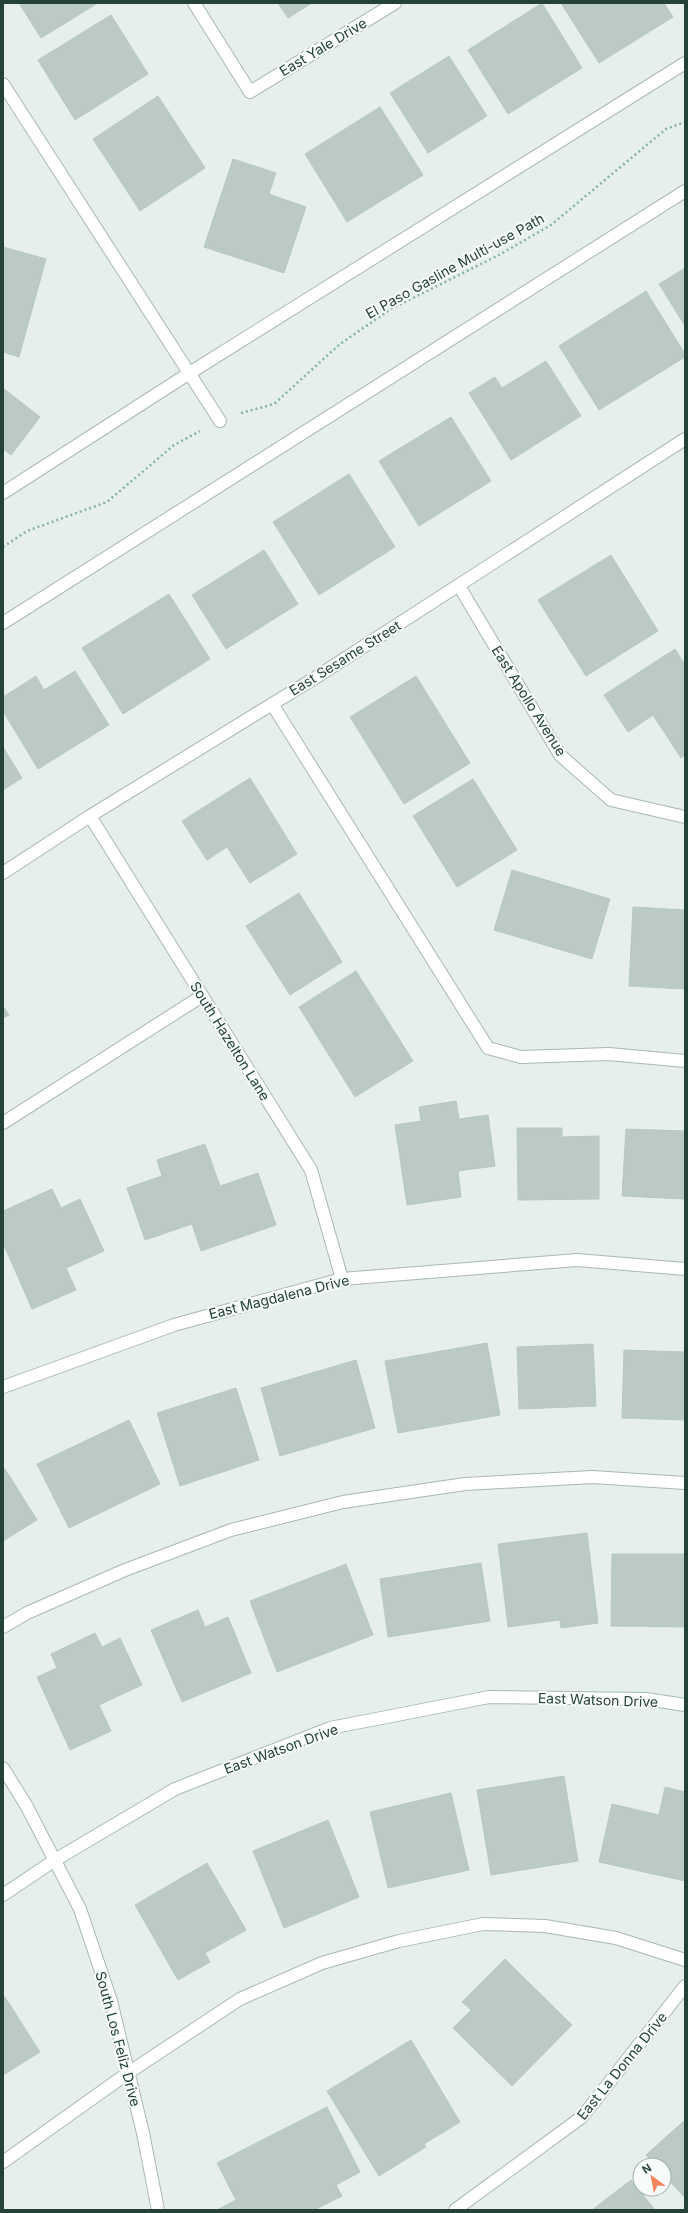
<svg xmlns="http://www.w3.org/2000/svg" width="688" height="2213" font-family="Inter,sans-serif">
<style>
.building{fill:#bbcac4;stroke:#b8c9c2}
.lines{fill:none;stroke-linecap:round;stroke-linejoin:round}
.lane-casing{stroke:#a8b8b2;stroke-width:14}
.street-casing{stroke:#a8b8b2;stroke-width:14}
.secondary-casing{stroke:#a4bbb3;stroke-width:14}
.path{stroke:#86b3a5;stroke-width:2.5;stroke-dasharray:2 3;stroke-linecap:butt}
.lane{stroke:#fff;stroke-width:12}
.street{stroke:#fff;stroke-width:12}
.secondary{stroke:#fff;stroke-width:12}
.labels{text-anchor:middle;stroke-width:4;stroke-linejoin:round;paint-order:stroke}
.street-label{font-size:14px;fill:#24423a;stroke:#f7fbf9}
</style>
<rect width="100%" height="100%" fill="#e6efeb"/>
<g class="building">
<path d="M19 3H98L41 38Z"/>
<path d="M278 3H312L288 18Z"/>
<path d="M542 3 582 68 508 114 468 50Z"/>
<path d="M561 3H664L673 17 599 63Z"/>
<path d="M111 15 148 74 75 120 38 60Z"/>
<path d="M449 56 487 116 428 153 390 93Z"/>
<path d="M158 96 205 168 140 211 93 139Z"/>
<path d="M380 107 423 175 347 222 305 154Z"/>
<path d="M233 159 276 173 269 194 306 207 284 273 204 247Z"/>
<path d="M3 247 46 259 19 357 3 352Z"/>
<path d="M685 268V326L659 284Z"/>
<path d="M646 291 685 354V357L599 410 559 346Z"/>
<path d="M546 361 581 416 511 460 469 393 495 377 502 388Z"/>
<path d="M3 388 40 417 11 455 3 449Z"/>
<path d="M451 417 491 481 419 526 379 461Z"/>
<path d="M349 474 395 547 319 595 273 522Z"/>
<path d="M264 550 298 604 226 649 192 595Z"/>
<path d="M611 555 658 631 586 676 538 600Z"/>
<path d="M169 594 210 659 123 714 82 648Z"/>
<path d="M675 649 685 665V755L681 758 653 715 628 732 604 695Z"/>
<path d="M75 671 109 725 38 769 3 711V697L36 676 44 690Z"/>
<path d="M416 676 470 763 404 804 350 717Z"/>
<path d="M3 747 22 778 3 790Z"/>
<path d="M250 778 297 854 250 883 227 847 207 860 182 821Z"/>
<path d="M473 779 517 850 457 887 413 816Z"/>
<path d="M512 870 610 899 592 959 494 930Z"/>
<path d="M299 893 342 962 290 995 246 926Z"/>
<path d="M633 907 685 910V989L629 986Z"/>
<path d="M356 971 413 1061 355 1097 299 1007Z"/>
<path d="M3 1006 9 1015 3 1018Z"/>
<path d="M456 1101 459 1119 488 1115 495 1166 458 1171 461 1197 407 1205 395 1125 421 1121 419 1107Z"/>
<path d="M517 1128H562V1137L599 1136V1199L518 1200Z"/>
<path d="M626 1129 685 1131V1199L622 1196Z"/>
<path d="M205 1144 220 1186 258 1173 276 1225 201 1251 192 1224 145 1240 127 1188 162 1176 157 1160Z"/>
<path d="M52 1189 61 1208 80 1199 104 1251 66 1268 76 1290 32 1309 3 1243V1211Z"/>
<path d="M487 1343 500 1415 398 1433 385 1361Z"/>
<path d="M593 1344 596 1406 519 1409 517 1347Z"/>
<path d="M624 1350 685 1352V1420L622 1418Z"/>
<path d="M356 1360 375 1428 280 1456 261 1388Z"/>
<path d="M236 1388 259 1460 180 1486 157 1413Z"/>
<path d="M129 1420 160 1484 69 1528 37 1464Z"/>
<path d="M5 1469 37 1520 3 1541V1470Z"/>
<path d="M587 1533 598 1623 561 1628 560 1620 508 1627 498 1544Z"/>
<path d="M612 1554H685V1627L611 1626Z"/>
<path d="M481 1563 490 1621 388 1637 380 1579Z"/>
<path d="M346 1564 373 1635 277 1672 250 1601Z"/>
<path d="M198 1610 205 1627 228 1617 251 1673 182 1702 151 1630Z"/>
<path d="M95 1633 102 1647 120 1638 142 1685 99 1705 111 1731 70 1750 37 1677 57 1668 51 1654Z"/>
<path d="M564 1776 578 1861 491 1875 477 1790Z"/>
<path d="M665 1787 685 1792V1881L599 1862 612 1804 659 1815Z"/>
<path d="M451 1793 469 1870 388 1888 370 1812Z"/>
<path d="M328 1820 359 1897 284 1928 253 1851Z"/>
<path d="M207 1863 246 1930 205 1953 210 1962 178 1980 135 1905Z"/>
<path d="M505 1959 572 2025 512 2086 453 2028 471 2010 462 2002Z"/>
<path d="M5 1997 40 2052 3 2075V1998Z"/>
<path d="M411 2040 460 2122 424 2144 426 2147 379 2176 327 2091Z"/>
<path d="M327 2107 360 2172 336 2185 342 2196 314 2210H217L236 2200 217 2163Z"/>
<path d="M685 2120V2198L664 2175V2165H655L646 2155Z"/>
<path d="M631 2180 655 2210H592Z"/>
</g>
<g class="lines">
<g class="lane-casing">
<g id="lane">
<path d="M3 84 220 421"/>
<path d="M3 493 188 374 685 63"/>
<path d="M3 623 685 191"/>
<path d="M272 704 488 1048 521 1057 609 1054 685 1061"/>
<path d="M3 1123 202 996"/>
<path d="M3 1627 27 1613 125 1570 231 1530 343 1502 465 1484 592 1477 685 1483"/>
<path d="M3 2162 128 2073 240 1999 322 1963 399 1941 483 1924 545 1926 616 1938 685 1960"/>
</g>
</g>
<g class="street-casing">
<g id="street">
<path d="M194 3 250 92 395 3"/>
<path d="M459 586 560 755 611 800 685 817"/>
<path d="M90 816 311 1170 342 1279"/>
<path d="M3 873 90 816 318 676 685 439"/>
<path d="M3 1387 174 1325 342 1279 577 1260 685 1269"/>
<path d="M3 1768 26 1805 80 1909 111 2001 143 2133 158 2210"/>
<path d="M455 2210 582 2117 685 1986"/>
</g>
</g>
<g class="secondary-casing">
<path id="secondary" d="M3 1895 55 1860 175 1789 330 1728 489 1697 646 1699 685 1705"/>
</g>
<g class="path">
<path d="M241 413 274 404 340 344 391 309 499 255 551 225 666 129 685 122"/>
<path d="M3 547 27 531 107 502 174 445 200 431"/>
</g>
<use href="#lane" class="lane"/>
<use href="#street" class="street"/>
<use href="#secondary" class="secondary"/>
</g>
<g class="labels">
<g class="street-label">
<text transform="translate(323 47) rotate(-31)" y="5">East Yale Drive</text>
<text transform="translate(455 266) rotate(-29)" y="5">El Paso Gasline Multi-use Path</text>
<text transform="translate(345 658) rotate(-32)" y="5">East Sesame Street</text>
<text transform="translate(529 701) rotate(58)" y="5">East Apollo Avenue</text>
<text transform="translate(230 1041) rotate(58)" y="5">South Hazelton Lane</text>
<text transform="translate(279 1297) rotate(-14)" y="5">East Magdalena Drive</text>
<text transform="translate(598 1700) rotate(2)" y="5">East Watson Drive</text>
<text transform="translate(281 1749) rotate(-20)" y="5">East Watson Drive</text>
<text transform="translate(118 2039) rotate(75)" y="5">South Los Feliz Drive</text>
<text transform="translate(622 2066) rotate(-51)" y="5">East La Donna Drive</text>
</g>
</g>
<rect width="688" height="2213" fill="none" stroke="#24423a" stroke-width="8"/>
<g transform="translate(652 2177) rotate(328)"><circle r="19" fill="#f7fbf9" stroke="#a3b1ad"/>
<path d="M0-3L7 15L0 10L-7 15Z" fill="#f4845f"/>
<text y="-6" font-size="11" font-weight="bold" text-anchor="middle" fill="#24423a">N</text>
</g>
</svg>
